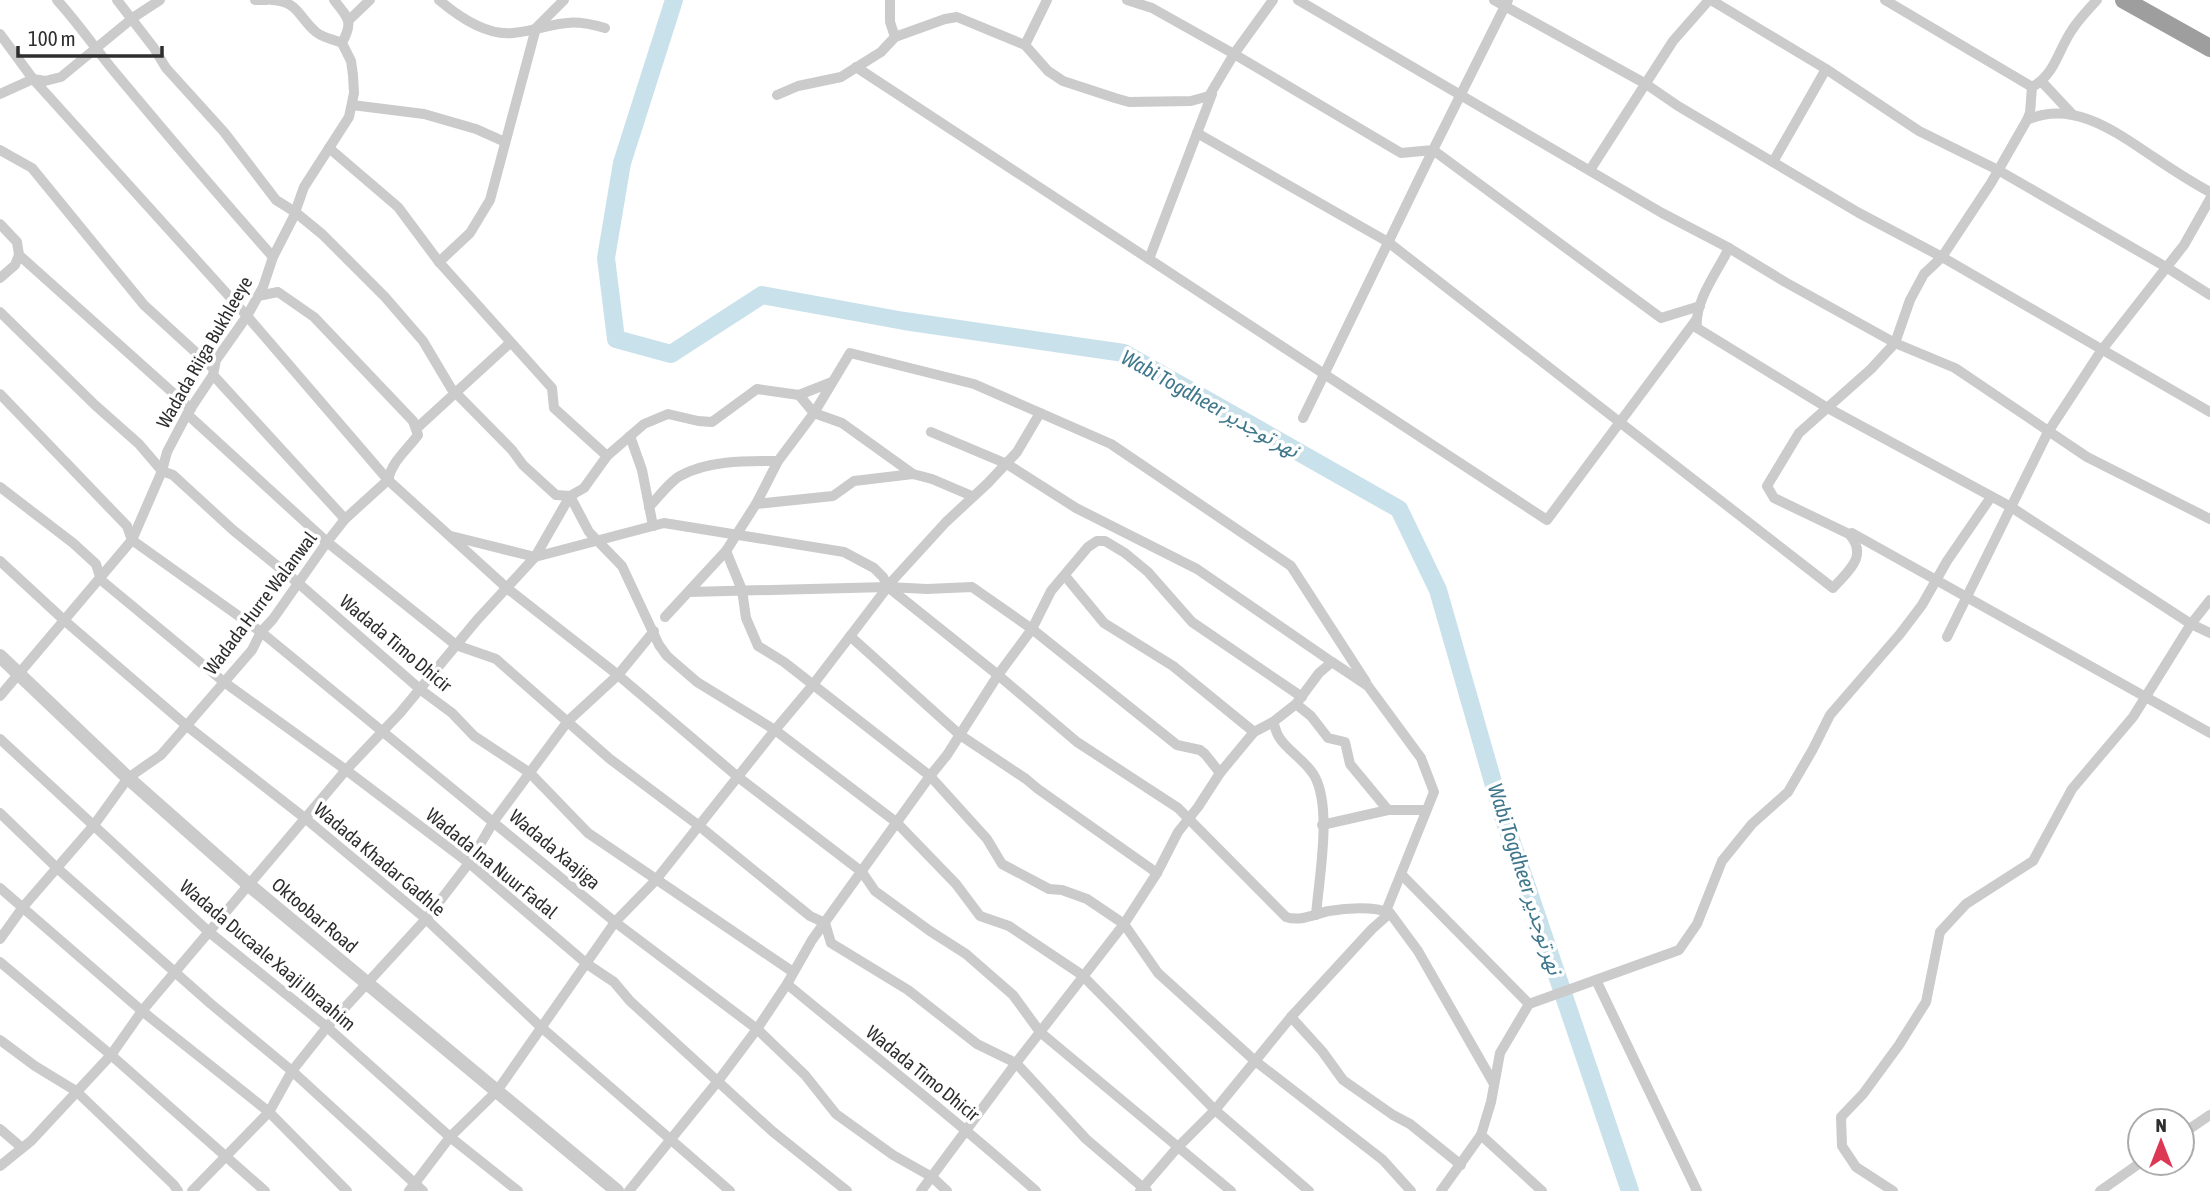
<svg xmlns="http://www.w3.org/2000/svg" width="2210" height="1191" font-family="'Asap Condensed','Noto Sans Arabic',sans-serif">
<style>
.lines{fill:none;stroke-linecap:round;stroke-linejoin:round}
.river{stroke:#c9e1ea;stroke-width:18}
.minor{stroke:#cbcbcb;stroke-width:10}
.tertiary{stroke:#cbcbcb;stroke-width:14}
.trunk{stroke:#9e9e9e;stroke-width:18}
.labels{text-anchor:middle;stroke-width:7;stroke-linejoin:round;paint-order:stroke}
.street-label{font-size:19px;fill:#2e2e2e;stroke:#fff}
.water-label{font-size:21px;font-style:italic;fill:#3f778c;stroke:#fff}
</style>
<rect width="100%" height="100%" fill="#fff"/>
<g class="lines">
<path class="river" d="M674 0 622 163 606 258 616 339 671 354 762 295 904 321 1124 353 1399 509 1438 590 1501 810 1630 1191"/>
<g class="minor">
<path d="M57 0C79 24 97 51 118 76 169 137 220 197 273 257"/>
<path d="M117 0 154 48 166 68 224 132 276 200 295 212 322 234 385 297 423 341 451 388 512 450 523 465 556 495 570 496 589 532 622 566 659 645 667 656 697 682 775 730 896 822 956 884 980 916 1009 926 1082 975 1215 1110 1309 1191"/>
<path d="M255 0H267"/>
<path d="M272 0C298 1 299 18 316 32 323 38 333 39 342 43"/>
<path d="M439 0C459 17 486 36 513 33 552 29 561 15 605 28"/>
<path d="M890 0V22L895 37"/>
<path d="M1127 0 1152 8 1234 54 1273 0"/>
<path d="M1298 0 1662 213 1729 248 1785 282 1895 343 1955 368 2087 457 2210 519"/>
<path d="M1494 0 1646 84 1678 106 1859 213 1942 257 2210 412"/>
<path d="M1711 0 1826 69 1919 131 1998 170 2166 267 2210 295"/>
<path d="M1885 0 2032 87"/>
<path d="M349 20 370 0"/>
<path d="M0 34 33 79 247 316 388 480 508 589 618 675 738 777 862 872 875 891 930 931 966 954 1013 995 1040 1032 1231 1191"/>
<path d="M1025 45 1047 0"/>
<path d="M856 67 1547 520 1696 320"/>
<path d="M2042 82 2072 114"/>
<path d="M0 94 33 79 45 81 61 77 134 17 160 0"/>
<path d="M777 95 798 86 841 77 881 52 895 37 945 19 957 17 1025 45 1048 71 1063 81 1115 98 1129 102 1191 101 1209 96 1234 54 1401 153 1433 150 1508 0"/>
<path d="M352 105 424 114 476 129 505 142"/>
<path d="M2027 120C2074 99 2117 133 2155 158 2173 170 2191 182 2210 192"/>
<path d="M1197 133 1388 242 1833 588C1848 571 1869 556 1849 534L1774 498 1767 486 1799 433 1871 369 1895 343 1910 300 1924 274 1942 257 1991 183 2027 120 2030 113 2032 87C2055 75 2058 50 2072 30 2079 19 2088 10 2097 0"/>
<path d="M329 148 398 207 439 262 552 388 554 408 607 456"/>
<path d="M0 150 32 168 144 305 214 369"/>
<path d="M1773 162 1826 69"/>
<path d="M1590 170 1673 41 1709 0"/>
<path d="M0 224 17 242 19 255 191 409"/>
<path d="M1729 248C1718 271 1694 301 1697 328L1826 407 2011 507 2191 624 2210 633"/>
<path d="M1149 259 1212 94"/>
<path d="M439 262 470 233 490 200 536 28 564 0"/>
<path d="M0 278 15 265 19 255"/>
<path d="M258 296 278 292 314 317 413 421 418 435C407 450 392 461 388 480"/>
<path d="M0 312 95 405 139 444 162 471 173 475 233 530 297 582 421 690 452 713 474 736 530 773 588 833 793 972"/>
<path d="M213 375 345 519"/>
<path d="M0 394 127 526 132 540 261 632 615 922 757 1029 805 1075 836 1114 893 1155 932 1177 947 1191"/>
<path d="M799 395 814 413 842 423 913 474"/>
<path d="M187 414 327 542 456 645 496 659 610 759 698 825 810 916 825 923 831 943 908 990 977 1044 1016 1063 1086 1139 1147 1191"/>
<path d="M1303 418 1433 150 1661 318 1700 306"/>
<path d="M417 428 510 343"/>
<path d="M931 432 1007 464 1076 508 1197 569 1332 662"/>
<path d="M630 436 642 470 653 526"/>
<path d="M0 487 73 543 96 564 101 580 224 682 346 770 469 863 587 964 614 982 630 1001 772 1131 847 1191"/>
<path d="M756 504 833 496 854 481 913 474 932 479 972 496"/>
<path d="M649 507C658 498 669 482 680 476 709 460 747 461 778 461"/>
<path d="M1852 533 2210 733"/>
<path d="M451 536 535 557 664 523 844 552 874 568 883 577 888 587 998 675 1077 742 1178 808 1286 917C1301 922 1314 914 1329 911 1346 908 1374 906 1390 913"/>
<path d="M726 551 742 590 746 618 758 646 784 662 930 776 987 839 1002 864 1049 889 1062 890 1087 899 1124 924 1158 973 1254 1060 1383 1160 1411 1191"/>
<path d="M0 561 65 621 187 726 306 819 426 919 541 1027 730 1191"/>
<path d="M1066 577 1104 623 1173 666 1254 732"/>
<path d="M689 592 888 587 927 589 972 587 1032 629 1177 745 1200 750 1205 754 1220 773"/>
<path d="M665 617 726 551 756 504 778 461 814 413 850 353 974 384 1111 444 1291 566 1366 682"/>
<path d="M850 636 960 735 1026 779 1038 789 1157 873"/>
<path d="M1947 637 2048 432 2101 351 2184 245 2210 199"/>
<path d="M0 696 132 540 162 471 167 452 187 414 213 375 216 360 247 316 263 287 273 257 293 218 304 187 349 117 354 93 353 75 351 61 342 43C354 21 348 18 334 0"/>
<path d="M1296 704 1311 716 1328 738 1345 742 1350 764 1388 810"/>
<path d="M1273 722C1275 726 1276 733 1279 737 1288 752 1306 760 1315 777 1332 809 1319 878 1316 915"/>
<path d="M0 739 209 932 327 1027 450 1137 518 1191"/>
<path d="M0 813 57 868 211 1004 292 1071 423 1191"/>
<path d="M1322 825 1388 810H1426"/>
<path d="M1401 874 1529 1004"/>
<path d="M0 888 142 1011 269 1112 347 1191"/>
<path d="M0 939 23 907 94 825 128 778 161 755 252 650 261 632 273 619 327 542 345 519 388 480"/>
<path d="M0 962 111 1055 265 1191"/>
<path d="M1596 980 1697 1191"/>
<path d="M787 984C870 1053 956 1119 1036 1191"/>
<path d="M1529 1004 1679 950 1697 924 1722 861 1752 824 1788 792 1813 749 1830 715 1900 634 1922 605 1947 561 1991 497"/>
<path d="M1291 1017 1322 1051 1343 1080 1393 1115 1410 1124 1461 1165"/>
<path d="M0 1040 35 1066 76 1091 173 1184 178 1191"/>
<path d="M0 1129 21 1147"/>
<path d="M2182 1134 2210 1115"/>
<path d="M1481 1135 1542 1191"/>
<path d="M0 1166 31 1141 111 1055 142 1011 346 770 400 713 477 620 535 557 570 496 584 488 607 456 644 424 668 414 698 421 712 422 757 389 799 395 832 382"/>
<path d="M192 1191 269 1112 292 1071 327 1027 426 919 469 863 494 821 568 721 618 675 654 631"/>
<path d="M409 1191 450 1137 497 1091 615 922 655 881 775 730 812 686 893 580 946 522 988 483 1017 452 1040 413"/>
<path d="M629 1191 718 1081 757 1029 787 984 812 940 930 776 947 755 998 675 1032 629 1051 591 1088 547 1097 541H1105L1125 553 1148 572 1192 622 1302 697"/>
<path d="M921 1191 1016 1063 1124 924 1157 873 1178 832 1198 807 1220 773 1254 732 1273 722 1296 704 1319 673 1332 662 1368 686 1421 758 1434 792 1386 911"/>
<path d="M1140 1191 1177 1148 1215 1110 1291 1017 1372 929 1390 913 1418 951 1494 1084"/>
<path d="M1441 1191 1481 1135 1491 1102 1500 1053 1529 1004"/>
<path d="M1893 1191 1856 1167 1842 1146 1841 1117 1863 1094 1899 1045 1926 1002 1940 932 1966 904 2033 861 2072 789 2133 717 2191 624 2210 600"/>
<path d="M2100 1191 2140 1163"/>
</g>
<path class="tertiary" d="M0 656 128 778 249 885 617 1191"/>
<path class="trunk" d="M2124 0 2210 48"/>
</g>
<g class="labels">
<g class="street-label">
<text transform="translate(204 352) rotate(-60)" y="7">Wadada Riiga Bukhleeye</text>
<text transform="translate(260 603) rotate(-53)" y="7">Wadada Hurre Walanwal</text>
<text transform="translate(396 643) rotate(40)" y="7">Wadada Timo Dhicir</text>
<text transform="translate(555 849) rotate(40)" y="7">Wadada Xaajiga</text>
<text transform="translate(380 859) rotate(40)" y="7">Wadada Khadar Gadhle</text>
<text transform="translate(492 863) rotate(39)" y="7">Wadada Ina Nuur Fadal</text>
<text transform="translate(315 915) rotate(40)" y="7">Oktoobar Road</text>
<text transform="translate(268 955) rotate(40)" y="7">Wadada Ducaale Xaaji Ibraahim</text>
<text transform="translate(923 1073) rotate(39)" y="7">Wadada Timo Dhicir</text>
</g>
<g class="water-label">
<text transform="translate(1210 404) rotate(29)" y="7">Wabi Togdheer نهر توجدير</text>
<text transform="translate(1525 879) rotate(72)" y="7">Wabi Togdheer نهر توجدير</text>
</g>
</g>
<g transform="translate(2161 1142)"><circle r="33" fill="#ffffff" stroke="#ababab" stroke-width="2"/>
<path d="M0-5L12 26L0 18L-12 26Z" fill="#dd3756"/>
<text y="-10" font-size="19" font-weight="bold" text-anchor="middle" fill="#2e2e2e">N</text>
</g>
<path d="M18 46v10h144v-10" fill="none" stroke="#2e2e2e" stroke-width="3.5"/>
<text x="28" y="46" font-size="21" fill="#2e2e2e" stroke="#ffffff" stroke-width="5" paint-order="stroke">100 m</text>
</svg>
